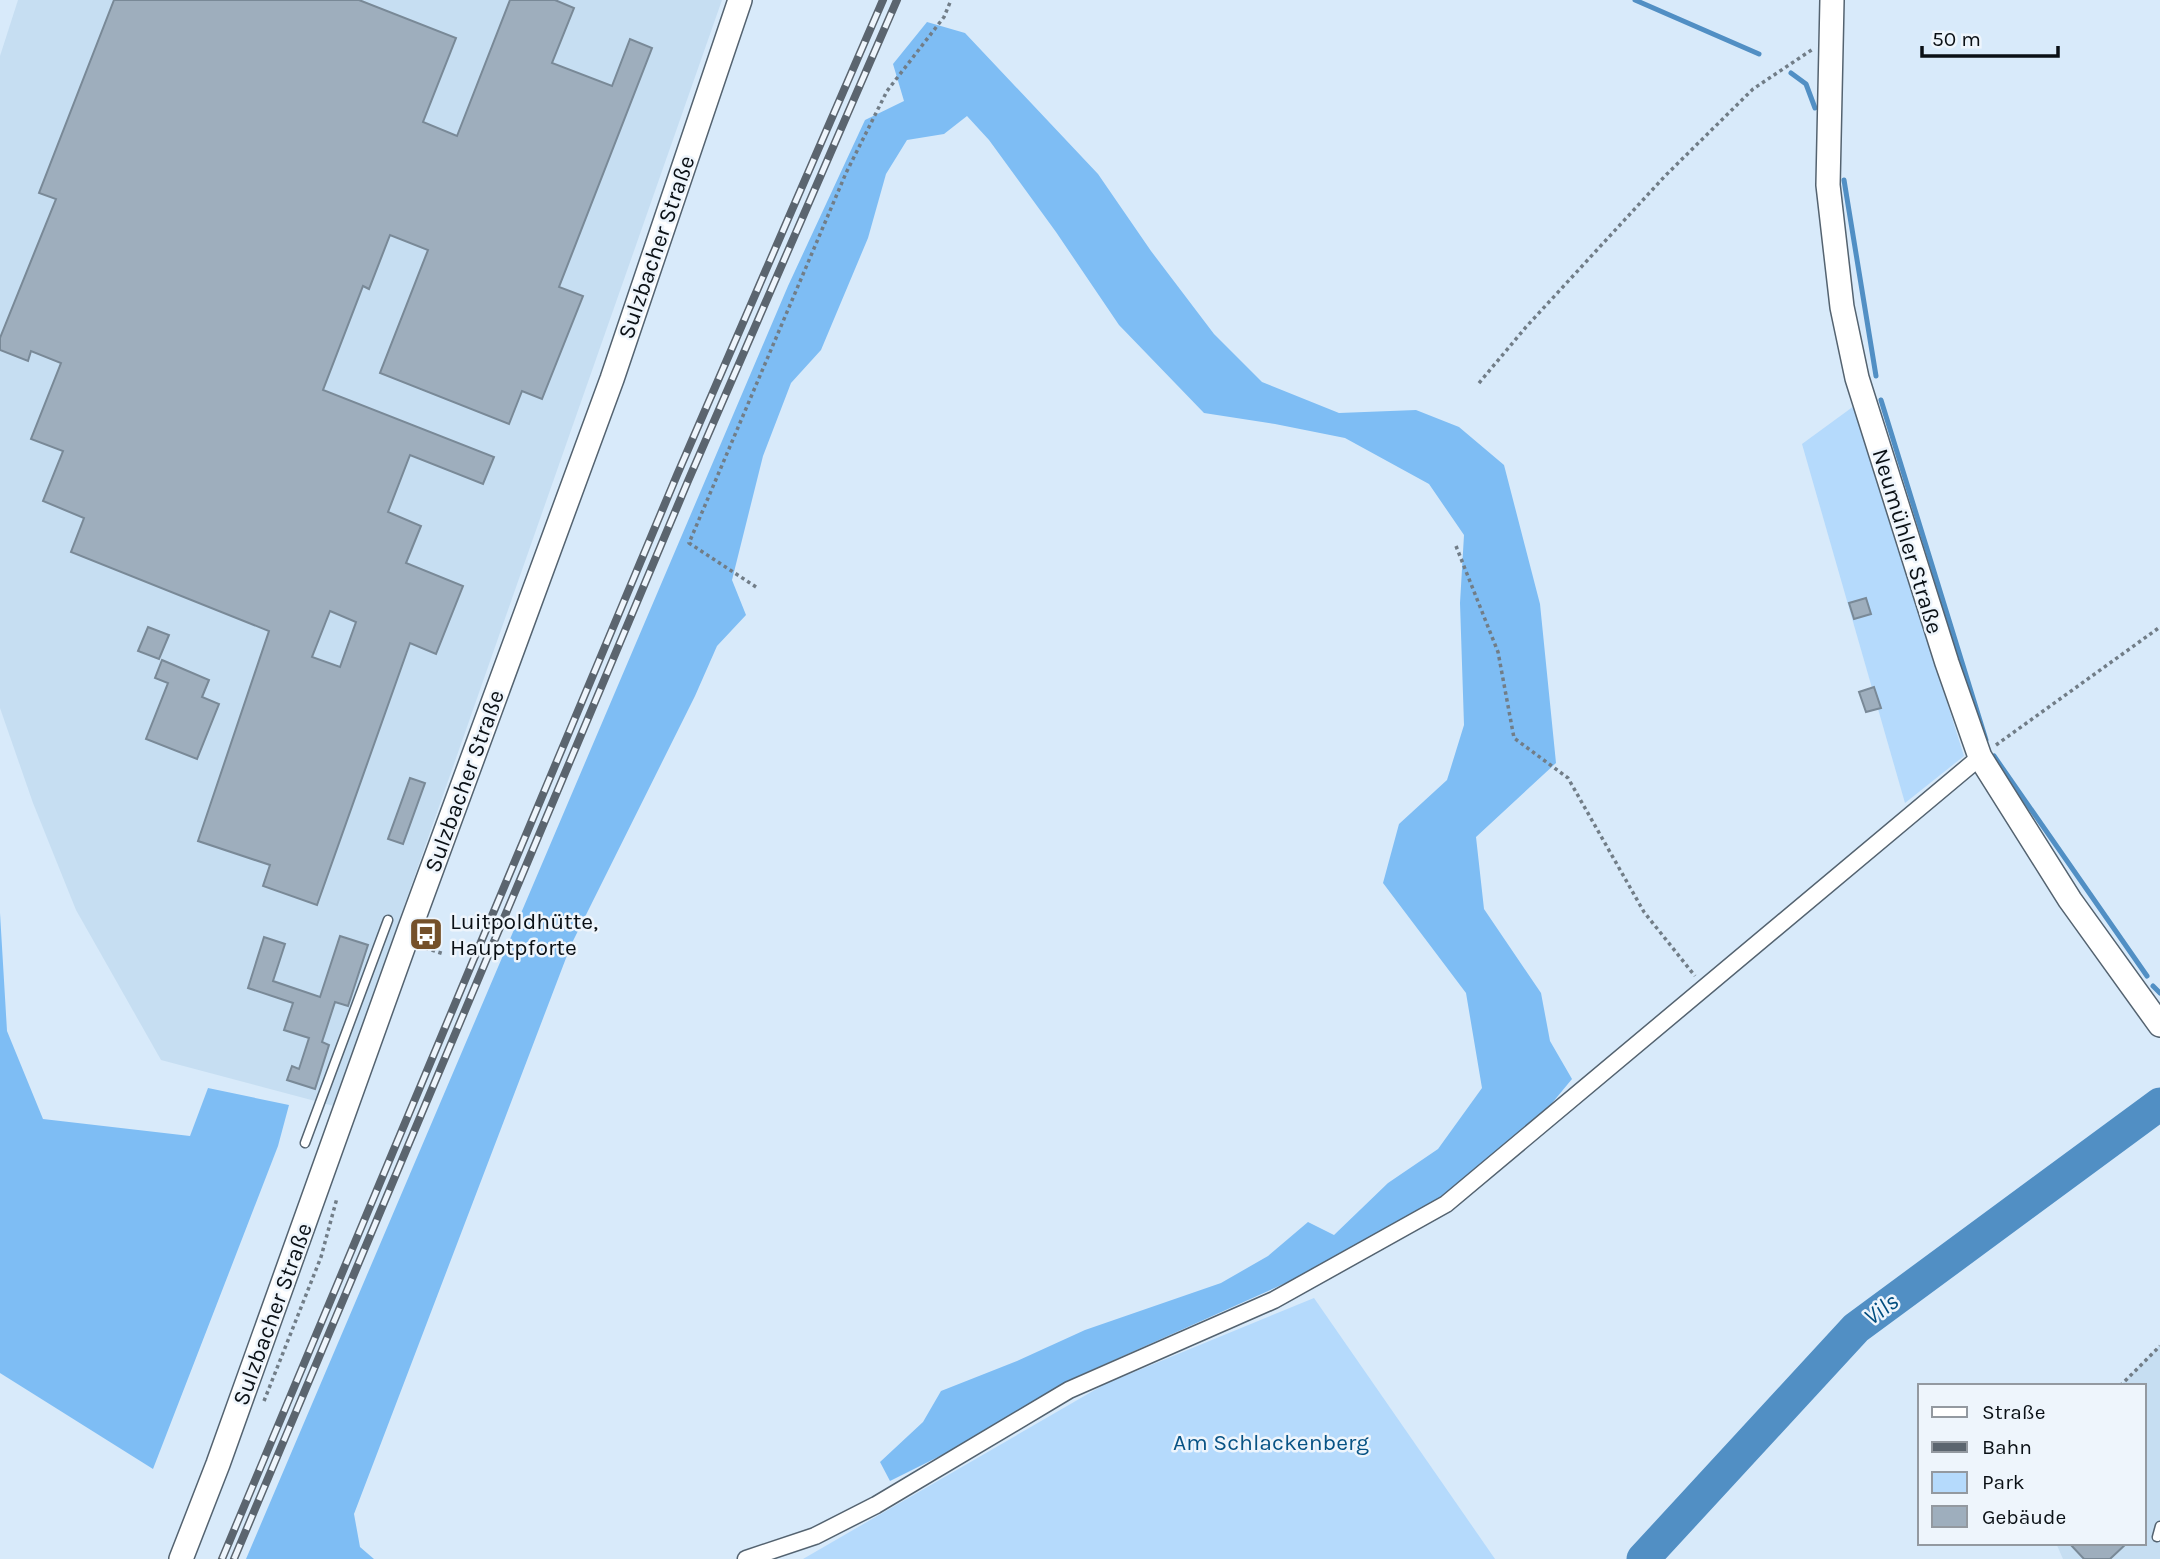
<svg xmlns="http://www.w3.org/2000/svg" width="2160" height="1559" font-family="Karla,sans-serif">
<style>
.built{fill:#c6def2}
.green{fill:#b5dafc}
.forest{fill:#7ebdf4}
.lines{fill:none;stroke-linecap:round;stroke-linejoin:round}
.stream{stroke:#518fc4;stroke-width:5}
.river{stroke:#518fc4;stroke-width:33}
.building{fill:#9eaebd;stroke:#798997;stroke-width:2;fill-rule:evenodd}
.lane-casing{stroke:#546370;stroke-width:11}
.street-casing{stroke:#546370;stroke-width:19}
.secondary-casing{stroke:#546370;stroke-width:26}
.path{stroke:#717d87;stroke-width:3.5;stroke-dasharray:3.5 3.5;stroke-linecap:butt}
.lane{stroke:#fff;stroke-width:8}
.street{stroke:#fff;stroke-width:16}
.secondary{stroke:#fff;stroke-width:23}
.rail-casing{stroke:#5b656f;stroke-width:8}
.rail{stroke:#eef5fc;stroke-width:5;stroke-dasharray:16;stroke-linecap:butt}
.labels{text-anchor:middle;stroke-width:5;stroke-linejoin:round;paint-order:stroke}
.street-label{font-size:23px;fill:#0a1015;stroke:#eef5fc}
.poi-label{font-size:23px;fill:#0a1015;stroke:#eef5fc;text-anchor:start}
.park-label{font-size:23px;fill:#085385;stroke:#eef5fc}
.water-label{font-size:24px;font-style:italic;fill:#004d7f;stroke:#eef5fc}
</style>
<rect width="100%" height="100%" fill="#d8eafa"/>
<g class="built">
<path d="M18 0H722L334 1106 161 1060 76 910 33 803 0 708V56Z"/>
<path d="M2160 1345V1559H2063L2056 1543H2144V1386H2120Z"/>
</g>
<g class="green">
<path d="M1854 406 1964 756 1905 803 1802 444Z"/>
<path d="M1314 1298 1495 1559H803L1105 1384Z"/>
</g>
<g class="forest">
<path d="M927 22 965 33 1098 174 1151 251 1214 334 1262 382 1339 413 1416 410 1459 427 1504 465 1540 604 1556 763 1476 837 1484 909 1541 993 1550 1041 1572 1079 1538 1120 1464 1183 1375 1243 1074 1378 972 1440 890 1481 880 1462 923 1422 941 1391 1017 1361 1085 1330 1221 1283 1268 1256 1308 1222 1334 1235 1388 1183 1438 1149 1482 1088 1466 993 1383 883 1399 824 1447 780 1464 725 1460 603 1464 535 1429 484 1345 438 1275 424 1204 413 1119 325 1056 232 989 140 967 116 944 134 907 140 886 174 868 238 821 350 791 383 763 456 732 580 746 615 717 646 695 696 571 945 354 1514 360 1547 374 1559H246L788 286 865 120 904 101 893 64Z"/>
<path d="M0 913 7 1031 43 1119 190 1136 208 1088 289 1105 278 1146 153 1469 0 1373Z"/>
</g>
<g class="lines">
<g class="stream">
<path d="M1635 0 1759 54"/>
<path d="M1791 73 1806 84 1815 108"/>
<path d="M1844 180 1876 376"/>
<path d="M1881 400 1986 740"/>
<path d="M1994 756 2147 976"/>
<path d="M2153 986 2160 993"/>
</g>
<path class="river" d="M1643 1559 1856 1328 2160 1104"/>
</g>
<g class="building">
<path d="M114 0H359L456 38 423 122 457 136 510 0H555L574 8 552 63 612 86 630 39 652 48 559 287 583 296 542 399 522 391 509 424 380 373 428 250 390 235 369 289 363 286 323 390 494 457 483 484 410 455 388 512 421 526 406 563 463 586 436 654 410 643 317 905 263 886 270 865 198 841 269 631 71 552 84 518 43 501 63 451 31 439 61 363 31 351 28 361 0 350V338L56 199 39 193ZM330 611 356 622 340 667 312 657Z"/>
<path d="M1866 598 1871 614 1854 619 1849 603Z"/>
<path d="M148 627 169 635 159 659 138 651Z"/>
<path d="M162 660 209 680 202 697 219 704 197 759 146 739 168 683 155 678Z"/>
<path d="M1874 687 1881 708 1866 712 1859 692Z"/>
<path d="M410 778 425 783 403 844 388 839Z"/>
<path d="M340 936 368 945 348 1006 335 1002 322 1042 329 1045 315 1089 287 1080 292 1066 299 1069 309 1038 284 1030 293 1003 248 988 264 937 285 944 273 981 320 997Z"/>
<path d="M2069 1543H2127L2110 1559H2084Z"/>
</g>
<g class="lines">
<g class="lane-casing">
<g id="lane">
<path d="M305 1143 388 920"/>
<path d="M2157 1537 2160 1526"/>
</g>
</g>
<g class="street-casing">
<path id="street" d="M746 1559 815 1536 876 1505 1069 1390 1274 1300 1446 1204 1980 757"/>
</g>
<g class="secondary-casing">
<g id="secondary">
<path d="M1832 0 1828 185 1842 307 1857 378 1947 663 1980 757 2070 900 2160 1025"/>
<path d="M181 1559 218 1464 409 931 612 379 740 0"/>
</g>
</g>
<g class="path">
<path d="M1479 383 1526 327 1665 176 1753 89 1813 49"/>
<path d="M1456 546 1498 652 1514 738 1568 778 1644 912 1695 976"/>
<path d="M756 587 689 543 846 173 887 91 944 17 951 0"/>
<path d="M1996 745 2160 627"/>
<path d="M425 948 444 954"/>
<path d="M2120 1386 2160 1346"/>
<path d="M264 1401 321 1257 337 1198"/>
</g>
<use href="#lane" class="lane"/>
<use href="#street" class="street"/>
<use href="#secondary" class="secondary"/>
<g class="rail-casing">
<g id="rail">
<path d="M222 1559 677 475 883 0"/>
<path d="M234 1559 688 481 897 0"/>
</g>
</g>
<use href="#rail" class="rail"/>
</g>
<defs>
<g id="bus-square" transform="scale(1.75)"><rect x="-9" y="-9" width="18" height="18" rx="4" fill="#74502a" stroke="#eef5fc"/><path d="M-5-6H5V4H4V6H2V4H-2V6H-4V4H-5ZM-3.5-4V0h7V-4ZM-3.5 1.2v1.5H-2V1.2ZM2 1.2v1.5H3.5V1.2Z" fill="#fff"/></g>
</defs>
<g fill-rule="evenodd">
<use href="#bus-square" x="426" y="934"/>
</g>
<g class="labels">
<g class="street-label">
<text transform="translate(656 247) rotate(-71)" y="8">Sulzbacher Straße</text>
<text transform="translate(1908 541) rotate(73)" y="8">Neumühler Straße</text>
<text transform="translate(464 781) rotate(-70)" y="8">Sulzbacher Straße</text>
<text transform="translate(272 1314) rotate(-70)" y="8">Sulzbacher Straße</text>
</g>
<g class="poi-label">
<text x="450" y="929">Luitpoldhütte,<tspan x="450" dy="26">Hauptpforte</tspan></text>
</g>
<g class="park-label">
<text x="1271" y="1450">Am Schlackenberg</text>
</g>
<g class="water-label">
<text transform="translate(1881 1309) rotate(-36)" y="8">Vils</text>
</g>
</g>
<rect x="1918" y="1384" width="228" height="161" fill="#eef5fc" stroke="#9399a0" stroke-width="2"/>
<rect x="1932" y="1407" width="35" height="10" fill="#ffffff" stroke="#9399a0" stroke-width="2"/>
<text x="1982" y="1419" font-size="21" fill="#0a1015">Straße</text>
<rect x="1932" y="1442" width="35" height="10" fill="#5b656f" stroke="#9399a0" stroke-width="2"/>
<text x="1982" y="1454" font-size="21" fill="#0a1015">Bahn</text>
<rect x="1932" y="1472" width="35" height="21" fill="#b5dafc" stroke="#9399a0" stroke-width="2"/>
<text x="1982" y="1489" font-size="21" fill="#0a1015">Park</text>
<rect x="1932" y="1506" width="35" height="21" fill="#9eaebd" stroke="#9399a0" stroke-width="2"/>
<text x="1982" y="1524" font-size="21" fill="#0a1015">Gebäude</text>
<path d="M1922 46v10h136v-10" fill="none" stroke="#0a1015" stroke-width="3.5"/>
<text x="1932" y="46" font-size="21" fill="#0a1015" stroke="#eef5fc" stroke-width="5" paint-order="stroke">50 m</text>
</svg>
